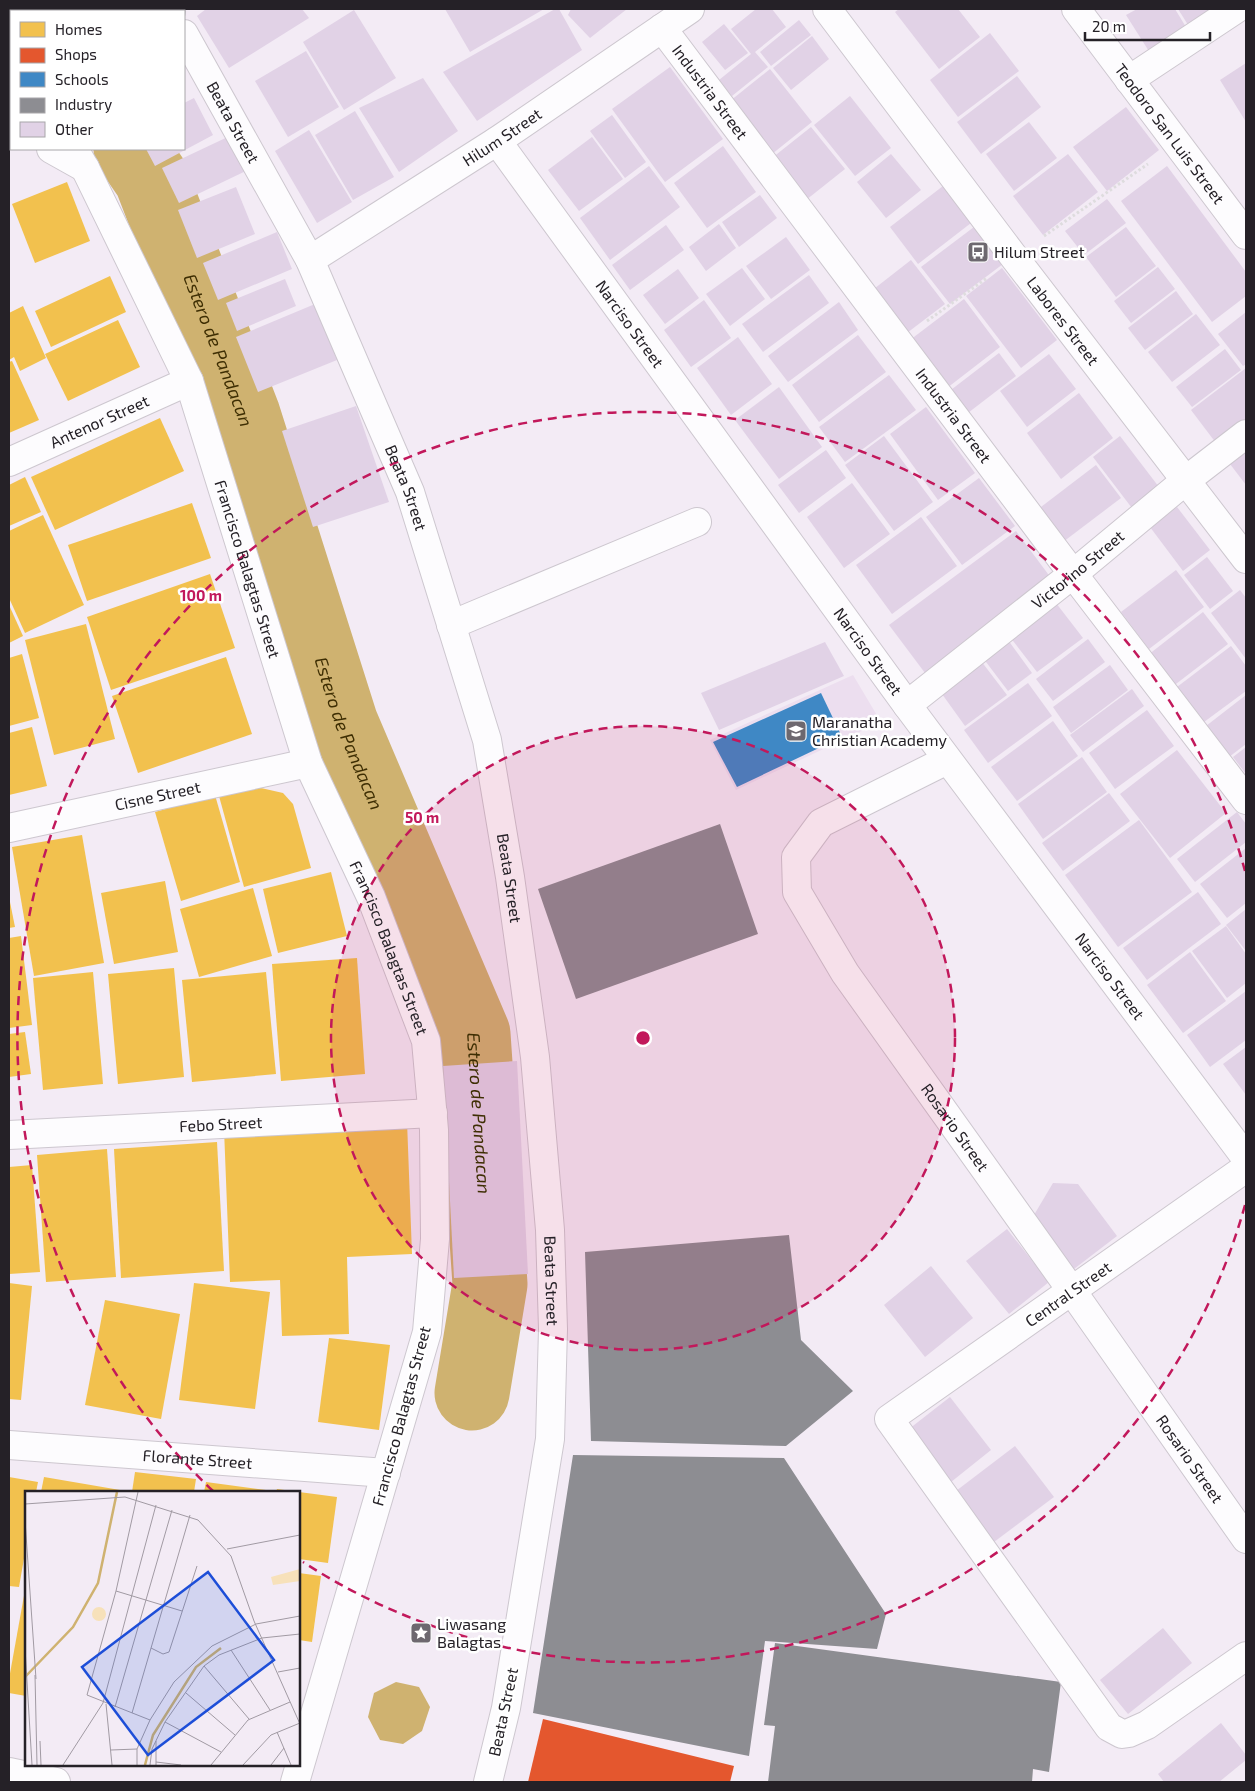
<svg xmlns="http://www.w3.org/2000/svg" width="1255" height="1791" font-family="'Exo 2',sans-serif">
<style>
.built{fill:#ecdeef}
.water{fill:#cfb270}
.homes{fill:#f2c14e}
.shops{fill:#e4572e}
.schools{fill:#3f88c5}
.industry{fill:#8d8d92}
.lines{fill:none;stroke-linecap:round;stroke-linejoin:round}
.river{stroke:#cfb270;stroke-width:75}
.building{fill:#e1d2e6}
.minor-casing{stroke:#cdc7cf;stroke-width:30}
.major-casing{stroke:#cdc7cf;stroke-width:30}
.path{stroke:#dedcde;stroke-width:3;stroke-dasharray:2.5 2.5;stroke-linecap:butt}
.minor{stroke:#fdfcfe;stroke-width:28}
.major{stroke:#fdfcfe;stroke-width:28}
.ring{fill:none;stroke:#c2185b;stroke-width:2.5;stroke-dasharray:9 6}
.labels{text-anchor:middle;stroke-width:5;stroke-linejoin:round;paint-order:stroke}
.street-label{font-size:16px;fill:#252127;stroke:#fff}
.poi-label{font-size:16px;fill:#252127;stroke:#fff;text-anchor:start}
.water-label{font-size:18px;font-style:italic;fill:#3e2e03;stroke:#fff}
.inset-river{fill:none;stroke:#cfb270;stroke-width:2.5}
.inset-road{fill:none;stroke:#a19aa3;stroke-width:1}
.view{fill:#1d4ed8;fill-opacity:0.15;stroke:#1d4ed8;stroke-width:2.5}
.inset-edge{fill:none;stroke:#252127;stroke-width:2.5}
.centre{fill:#c2185b;stroke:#fff;stroke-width:2.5}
.ring-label{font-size:15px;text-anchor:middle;font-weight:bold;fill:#c2185b;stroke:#fff;stroke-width:5;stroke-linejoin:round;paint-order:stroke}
</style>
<rect width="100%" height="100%" fill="#f3ebf5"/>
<path class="built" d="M853 675 881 722 736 790 710 740Z"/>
<path class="water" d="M396 1682 419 1687 430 1707 422 1731 403 1744 380 1740 368 1717 374 1693Z"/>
<g class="homes">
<path d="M61 9H73L71 11H63Z"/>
<path d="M67 182 90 241 35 263 12 204Z"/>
<path d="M110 276 126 312 51 347 35 311Z"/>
<path d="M23 306 46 358 20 371 14 357 9 360V313Z"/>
<path d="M118 320 140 367 68 401 45 354Z"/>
<path d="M12 361 39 420 9 433V362Z"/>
<path d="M160 418 184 471 55 530 31 477Z"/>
<path d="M25 477 41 512 9 526V485Z"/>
<path d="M192 503 211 558 87 601 68 545Z"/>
<path d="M43 515 84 605 25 633 9 598V531Z"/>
<path d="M210 574 235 648 111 690 87 617Z"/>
<path d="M9 605 23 636 9 643Z"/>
<path d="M86 624 115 739 54 755 25 640Z"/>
<path d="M22 654 39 718 9 726V658Z"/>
<path d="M226 657 252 734 138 773 112 696Z"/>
<path d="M32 727 47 786 9 795V733Z"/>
<path d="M248 788H261L283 793 293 804 311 868 244 887 219 796Z"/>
<path d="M215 795 240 882 181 901 155 812Z"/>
<path d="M82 835 104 963 34 976 12 847Z"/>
<path d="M331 872 347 936 278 953 263 889Z"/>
<path d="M165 881 178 952 114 964 101 893Z"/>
<path d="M253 888 272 956 199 977 180 909Z"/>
<path d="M9 897 15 927 9 928Z"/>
<path d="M21 936 32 1025 9 1028V938Z"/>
<path d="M357 958 365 1074 281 1081 272 964Z"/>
<path d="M174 968 184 1077 118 1084 108 974Z"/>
<path d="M93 972 103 1084 43 1090 33 978Z"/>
<path d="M266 972 276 1074 192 1082 182 980Z"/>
<path d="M25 1032 31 1074 9 1077V1034Z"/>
<path d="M407 1121 412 1254 347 1257 349 1334 282 1336 280 1280 230 1282 224 1129Z"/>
<path d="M217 1142 224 1271 121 1278 114 1149Z"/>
<path d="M107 1149 116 1277 46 1282 37 1155Z"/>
<path d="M32 1165 40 1272 9 1274V1167Z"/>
<path d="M9 1283 32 1286 21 1400 9 1399Z"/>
<path d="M194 1283 270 1292 255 1409 179 1400Z"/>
<path d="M105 1300 180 1314 161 1419 85 1405Z"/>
<path d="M329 1338 390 1345 379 1430 318 1422Z"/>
<path d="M135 1472 196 1479 194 1492H132Z"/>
<path d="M9 1477 38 1482 36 1492H26V1547L19 1587 9 1586Z"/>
<path d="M44 1477 120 1490V1492H41Z"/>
<path d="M206 1482 266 1490V1492H204Z"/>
<path d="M277 1489 292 1491V1492H276Z"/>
<path d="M299 1492 337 1497 328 1563 299 1559Z"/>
<path d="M299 1573 321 1576 312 1642 299 1640Z"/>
<path d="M25 1590H26V1696L9 1693V1679Z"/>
</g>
<path class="shops" d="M543 1719 734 1766 730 1782H528Z"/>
<path class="schools" d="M821 693 842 737 737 787 713 742Z"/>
<g class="industry">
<path d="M720 824 758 934 576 999 538 889Z"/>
<path d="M789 1235 801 1340 853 1391 786 1446 591 1441 585 1252Z"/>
<path d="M573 1455 784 1458 886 1614 877 1649 765 1641 749 1756 533 1713Z"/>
<path d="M775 1643 1061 1682 1049 1772 1033 1769 1032 1782H768L775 1726 764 1725Z"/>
</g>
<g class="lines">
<g class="river">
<path d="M33 9 35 11"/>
<path id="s1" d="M131 149 151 178 243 415 341 724 473 1034 490 1284 472 1393"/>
</g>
</g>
<g class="building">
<path d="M206 9H302L309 18 229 68 197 16Z"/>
<path d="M445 9H544L470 52Z"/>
<path d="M555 9H559L582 50 477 121 443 72Z"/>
<path d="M571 9H627L590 38 568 15Z"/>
<path d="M756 9H772L786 27 755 52 768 67 732 96 719 80 751 54 731 29Z"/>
<path d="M899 9H958L980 37 939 69 895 12Z"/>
<path d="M1137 9H1175L1189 32 1152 56 1126 15Z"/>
<path d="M1178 9H1221L1190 28Z"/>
<path d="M354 10 396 78 344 110 303 42Z"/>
<path d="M799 20 811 35 771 66 760 52Z"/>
<path d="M724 24 748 53 725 70 702 42Z"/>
<path d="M990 33 1019 71 958 117 930 80Z"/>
<path d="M812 36 829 59 791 90 773 68Z"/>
<path d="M306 51 339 107 288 137 255 81Z"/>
<path d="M1246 63V122L1220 80Z"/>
<path d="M670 67 723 139 665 182 612 109Z"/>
<path d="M770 69 812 122 767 158 725 105Z"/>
<path d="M1017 76 1041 107 981 154 957 122Z"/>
<path d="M423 78 458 131 399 172 359 108Z"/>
<path d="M850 96 891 148 855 176 814 125Z"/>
<path d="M194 98 213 135 155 166 146 149H184V103Z"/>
<path d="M1126 107 1159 150 1107 191 1073 147Z"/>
<path d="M355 111 394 177 353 200 315 135Z"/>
<path d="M612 115 646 162 625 178 590 131Z"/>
<path d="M1029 122 1057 158 1014 191 986 154Z"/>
<path d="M811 127 845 169 806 200 772 158Z"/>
<path d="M309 130 352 202 317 223 275 151Z"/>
<path d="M234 134 250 169 179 203 162 168Z"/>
<path d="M592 137 623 179 579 211 548 170Z"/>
<path d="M723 146 756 192 707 228 674 183Z"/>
<path d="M891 154 921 190 886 218 857 182Z"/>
<path d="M1068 154 1098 192 1043 235 1013 196Z"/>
<path d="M649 166 680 207 610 260 580 218Z"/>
<path d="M1167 166 1246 272V296L1212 322 1121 201Z"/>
<path d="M943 186 971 223 918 264 890 227Z"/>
<path d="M236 187 255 234 197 258 178 210Z"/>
<path d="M760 195 777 218 739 247 722 222Z"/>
<path d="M1107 199 1126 223 1084 255 1065 231Z"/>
<path d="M719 224 736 248 706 271 689 247Z"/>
<path d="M666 225 684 250 630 290 612 265Z"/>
<path d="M974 227 1003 264 950 304 921 267Z"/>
<path d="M1126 227 1156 266 1116 297 1086 257Z"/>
<path d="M277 232 292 269 218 300 203 263Z"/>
<path d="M786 237 810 270 771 299 746 266Z"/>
<path d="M911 260 945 304 903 336 870 292Z"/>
<path d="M1158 267 1175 289 1131 323 1114 301Z"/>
<path d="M742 268 765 299 730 326 706 294Z"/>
<path d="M1002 268 1057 340 1021 368 966 296Z"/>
<path d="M678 269 699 298 665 324 643 295Z"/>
<path d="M809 275 829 303 763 352 742 324Z"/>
<path d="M285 279 296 306 237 331 226 303Z"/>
<path d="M1176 291 1193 314 1145 350 1128 328Z"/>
<path d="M964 299 1000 347 947 388 910 340Z"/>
<path d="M704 300 731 338 691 367 664 330Z"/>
<path d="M839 302 858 330 788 382 768 356Z"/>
<path d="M315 304 337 360 258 392 236 337Z"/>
<path d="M1246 312V364L1243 366 1218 334Z"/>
<path d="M1196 314 1220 345 1172 382 1148 352Z"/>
<path d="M858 335 886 372 819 422 792 385Z"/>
<path d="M738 337 772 384 731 415 697 368Z"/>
<path d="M1225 349 1241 370 1192 407 1176 387Z"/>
<path d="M999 353 1016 376 964 416 947 393Z"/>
<path d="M1049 354 1076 389 1027 427 1000 391Z"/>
<path d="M1246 368V419L1216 443 1191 410Z"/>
<path d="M889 375 916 410 845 462 819 427Z"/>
<path d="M779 387 822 447 779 479 735 420Z"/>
<path d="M1079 393 1113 438 1061 479 1027 433Z"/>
<path d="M356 406 389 502 313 527 282 431Z"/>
<path d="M926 407 975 473 938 500 890 434Z"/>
<path d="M884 436 933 502 894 531 845 465Z"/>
<path d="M1120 436 1162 491 1135 512 1093 457Z"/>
<path d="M826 450 846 478 799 513 778 485Z"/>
<path d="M1246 451V485L1230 464Z"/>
<path d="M1096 465 1121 498 1063 542 1037 510Z"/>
<path d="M979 478 1015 526 962 565 926 517Z"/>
<path d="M852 483 890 534 844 568 807 517Z"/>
<path d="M1177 507 1210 550 1183 571 1150 527Z"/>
<path d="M921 517 957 566 892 614 856 565Z"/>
<path d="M1016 531 1051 578 925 673 889 625Z"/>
<path d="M1207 557 1233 591 1210 609 1184 575Z"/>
<path d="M1176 570 1204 607 1149 649 1121 612Z"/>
<path d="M1240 590 1246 598V659L1211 613Z"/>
<path d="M1056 603 1083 638 1037 672 1010 637Z"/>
<path d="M1203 612 1228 644 1172 687 1148 655Z"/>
<path d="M1088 639 1105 662 1053 701 1036 679Z"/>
<path d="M1008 640 1032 673 1008 691 983 658Z"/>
<path d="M825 642 844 676 719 730 701 693Z"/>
<path d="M1231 646 1246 666V691L1204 722 1177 687Z"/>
<path d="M978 657 1007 695 965 726 937 687Z"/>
<path d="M1110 665 1128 690 1071 733 1053 707Z"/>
<path d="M1028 683 1052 716 988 763 964 730Z"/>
<path d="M1132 689 1144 706 1083 752 1070 735Z"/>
<path d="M1246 695V744L1229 757 1206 726Z"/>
<path d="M1147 710 1174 746 1115 789 1089 753Z"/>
<path d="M1053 721 1078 756 1017 801 991 767Z"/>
<path d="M1246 747V774L1233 757Z"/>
<path d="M1177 750 1226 813 1170 858 1120 794Z"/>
<path d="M1082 757 1107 792 1043 839 1018 804Z"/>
<path d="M1109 793 1130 821 1063 871 1042 843Z"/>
<path d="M1237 812 1246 824V842L1195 882 1177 859Z"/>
<path d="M1139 820 1192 892 1118 947 1065 875Z"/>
<path d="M1246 848V903L1227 918 1200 884Z"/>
<path d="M1198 892 1221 924 1147 980 1123 948Z"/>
<path d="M1246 909V951L1226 925Z"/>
<path d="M1226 926 1246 954V983L1227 998 1192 951Z"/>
<path d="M1190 952 1226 1001 1183 1033 1147 985Z"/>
<path d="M1246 991V1040L1210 1067 1187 1035Z"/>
<path d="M1246 1047V1095L1223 1064Z"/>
<path d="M517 1061 528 1274 454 1278 443 1066Z"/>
<path d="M1053 1183 1078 1184 1117 1236 1070 1272 1031 1220Z"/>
<path d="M1007 1229 1049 1282 1009 1314 966 1261Z"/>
<path d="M931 1266 973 1318 925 1357 884 1305Z"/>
<path d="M950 1397 991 1450 951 1482 909 1429Z"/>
<path d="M1015 1446 1054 1497 990 1545 952 1494Z"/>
<path d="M1163 1628 1192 1663 1128 1714 1100 1680Z"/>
<path d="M1221 1723 1246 1755V1760L1219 1782H1164L1158 1774Z"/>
</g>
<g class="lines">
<g class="minor-casing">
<g id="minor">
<path d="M170 9 171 11"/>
<path id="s2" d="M827 9 1014 257 1246 559"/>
<path id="s3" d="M1076 9 1246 235"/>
<path id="s4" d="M662 28 1073 574 1246 800"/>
<path id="s5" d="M184 34 310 260 410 492 487 740 510 877 535 1057 550 1230 553 1329 550 1439 506 1708 488 1782"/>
<path d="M9 53 11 56"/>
<path d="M1129 80 1236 9"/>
<path d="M9 125 11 126"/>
<path id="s6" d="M497 141 907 705 1246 1158"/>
<path d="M51 149 85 168"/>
<path id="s7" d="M74 149 85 168 189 381 308 763 371 897 426 1041 434 1130 435 1239 427 1332 295 1782"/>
<path id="s8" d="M310 260 497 141 690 9"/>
<path id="s9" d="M9 462 189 381"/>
<path d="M451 625 697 522"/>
<path id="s10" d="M907 705 1073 574 1185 481 1246 434"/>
<path id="s11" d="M947 760 821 823 796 857 797 892 845 973 1072 1291 1246 1539"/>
<path id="s12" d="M9 828 308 763"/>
<path id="s13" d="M9 1135 433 1113"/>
<path d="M1246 1168 889 1419 1109 1727 1122 1734 1129 1733 1147 1725 1246 1656"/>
<path id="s14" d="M9 1445 386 1473"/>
</g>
</g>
<g class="major-casing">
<path id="major" d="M9 1772 56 1782"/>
</g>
<g class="path">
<path d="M1044 236 1148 164"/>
<path d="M927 321 987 278"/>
</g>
<use href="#minor" class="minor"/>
<use href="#major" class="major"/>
</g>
<circle cx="643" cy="1038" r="312" fill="#c2185b" fill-opacity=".12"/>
<g class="ring">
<circle cx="643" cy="1038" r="312"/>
<path d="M1245 1205A625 625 0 0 1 303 1562M213 1491A625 625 0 1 1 1245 871"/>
</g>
<defs>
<g id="bus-square" transform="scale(1.125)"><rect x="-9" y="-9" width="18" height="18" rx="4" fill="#6d686f" stroke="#fff"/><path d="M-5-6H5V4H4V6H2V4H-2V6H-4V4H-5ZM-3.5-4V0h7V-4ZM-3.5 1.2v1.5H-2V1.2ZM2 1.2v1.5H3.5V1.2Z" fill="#fff"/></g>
<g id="school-square" transform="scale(1.125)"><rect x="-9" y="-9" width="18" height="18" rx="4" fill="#6d686f" stroke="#fff"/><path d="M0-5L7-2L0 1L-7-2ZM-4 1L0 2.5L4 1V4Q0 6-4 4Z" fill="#fff"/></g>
<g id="sight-square" transform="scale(1.125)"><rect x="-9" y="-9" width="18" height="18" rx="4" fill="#6d686f" stroke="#fff"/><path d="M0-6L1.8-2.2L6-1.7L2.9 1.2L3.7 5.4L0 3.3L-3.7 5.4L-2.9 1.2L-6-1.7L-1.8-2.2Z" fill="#fff"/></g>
</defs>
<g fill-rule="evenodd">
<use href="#bus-square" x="978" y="252"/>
<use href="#school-square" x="796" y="731"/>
<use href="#sight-square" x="421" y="1633"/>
</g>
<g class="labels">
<g class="street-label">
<text dy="6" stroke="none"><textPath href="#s4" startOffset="80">Industria Street</textPath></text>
<text dy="6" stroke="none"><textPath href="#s5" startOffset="101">Beata Street</textPath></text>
<text dy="6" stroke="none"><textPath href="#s3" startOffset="156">Teodoro San Luis Street</textPath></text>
<text dy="6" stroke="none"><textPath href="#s8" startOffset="228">Hilum Street</textPath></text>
<text dy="6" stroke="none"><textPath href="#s2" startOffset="391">Labores Street</textPath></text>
<text dy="6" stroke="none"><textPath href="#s6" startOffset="226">Narciso Street</textPath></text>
<text dy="6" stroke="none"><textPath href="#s4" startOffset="485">Industria Street</textPath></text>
<text dy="6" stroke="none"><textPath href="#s9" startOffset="99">Antenor Street</textPath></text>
<text dy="6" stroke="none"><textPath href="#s5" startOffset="506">Beata Street</textPath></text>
<text dy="6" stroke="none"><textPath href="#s7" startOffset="456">Francisco Balagtas Street</textPath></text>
<text dy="6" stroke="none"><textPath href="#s10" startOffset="218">Victorino Street</textPath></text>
<text dy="6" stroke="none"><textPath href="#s6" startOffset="631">Narciso Street</textPath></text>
<text dy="6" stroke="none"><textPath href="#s12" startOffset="152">Cisne Street</textPath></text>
<text dy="6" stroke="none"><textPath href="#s5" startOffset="911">Beata Street</textPath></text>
<text dy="6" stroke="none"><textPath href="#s7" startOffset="861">Francisco Balagtas Street</textPath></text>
<text dy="6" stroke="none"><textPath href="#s6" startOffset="1036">Narciso Street</textPath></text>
<text dy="6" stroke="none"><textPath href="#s13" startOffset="212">Febo Street</textPath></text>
<text dy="6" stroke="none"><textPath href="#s11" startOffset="502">Rosario Street</textPath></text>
<text dy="6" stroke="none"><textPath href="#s5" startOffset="1316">Beata Street</textPath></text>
<text transform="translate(1068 1294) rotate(-35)" y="6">Central Street</text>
<text transform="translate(401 1416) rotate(-75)" y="6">Francisco Balagtas Street</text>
<text dy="6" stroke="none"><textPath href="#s14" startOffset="189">Florante Street</textPath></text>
<text dy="6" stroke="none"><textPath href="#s11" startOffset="908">Rosario Street</textPath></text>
<text transform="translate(503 1712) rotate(-78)" y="6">Beata Street</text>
</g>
<g class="poi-label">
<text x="994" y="258">Hilum Street</text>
<text x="812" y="728">Maranatha<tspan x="812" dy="18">Christian Academy</tspan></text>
<text x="437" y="1630">Liwasang<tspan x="437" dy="18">Balagtas</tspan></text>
</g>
<g class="water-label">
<text dy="6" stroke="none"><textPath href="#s1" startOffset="220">Estero de Pandacan</textPath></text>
<text dy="6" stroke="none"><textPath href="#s1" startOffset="625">Estero de Pandacan</textPath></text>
<text dy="6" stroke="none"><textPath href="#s1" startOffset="1030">Estero de Pandacan</textPath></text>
</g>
</g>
<g transform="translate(25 1491)">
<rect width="275" height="275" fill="#f3ebf5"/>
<path d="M275 78V90L248 94 246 86ZM67 123a7 7 0 1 1 14 0a7 7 0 1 1-14 0Z" fill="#f7e1ba"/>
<path class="inset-river" d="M0 186 48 136 73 92 92 1M120 274 128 244 171 176 196 157"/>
<path class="inset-road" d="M113 1 91 100 62 204 125 229M0 13 100 6 173 29 206 65 229 130 275 233M0 29 11 188M202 58 275 44M91 100 157 120M231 133 275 125M0 157 7 274M126 157 138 163 144 161 172 75M206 159 245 219M179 175 224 228M253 181 275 177M10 184 12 274M161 202 210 244M81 213 87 274M90 216 147 19M107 222 165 24M140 231 196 261M252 241 266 274M15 250 16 274M131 250V274M86 259 112 258M131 271 156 274M38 274 78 212 131 14M112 274V258L125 229 149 191 187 155 231 133M125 274 127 258 140 231 179 175 194 164 237 147 275 143M186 274 223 229 265 211M218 274 246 244 275 232M246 274 259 257"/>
<path class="view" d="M183 81 249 169 123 264 57 176Z"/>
<rect width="275" height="275" class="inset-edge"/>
</g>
<circle cx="643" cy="1038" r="8" class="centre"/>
<g class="ring-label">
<text x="201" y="601">100 m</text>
<text x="422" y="823">50 m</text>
</g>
<rect width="1255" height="1791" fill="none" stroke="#252127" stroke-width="20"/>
<rect x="10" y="10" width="175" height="140" fill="#ffffff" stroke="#a8a6a9"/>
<rect x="20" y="22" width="25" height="15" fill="#f2c14e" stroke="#a8a6a9"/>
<text x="55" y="35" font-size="15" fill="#252127">Homes</text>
<rect x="20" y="48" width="25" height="15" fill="#e4572e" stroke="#a8a6a9"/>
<text x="55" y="60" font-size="15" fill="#252127">Shops</text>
<rect x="20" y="72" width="25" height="15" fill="#3f88c5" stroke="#a8a6a9"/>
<text x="55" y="85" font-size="15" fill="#252127">Schools</text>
<rect x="20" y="98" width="25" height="15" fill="#8d8d92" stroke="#a8a6a9"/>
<text x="55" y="110" font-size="15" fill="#252127">Industry</text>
<rect x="20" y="122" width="25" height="15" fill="#e1d2e6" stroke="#a8a6a9"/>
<text x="55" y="135" font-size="15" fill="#252127">Other</text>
<path d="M1085 32v8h125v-8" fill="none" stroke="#252127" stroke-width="2.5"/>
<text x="1092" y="32" font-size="15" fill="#252127" stroke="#ffffff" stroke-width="4" paint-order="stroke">20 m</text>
</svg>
